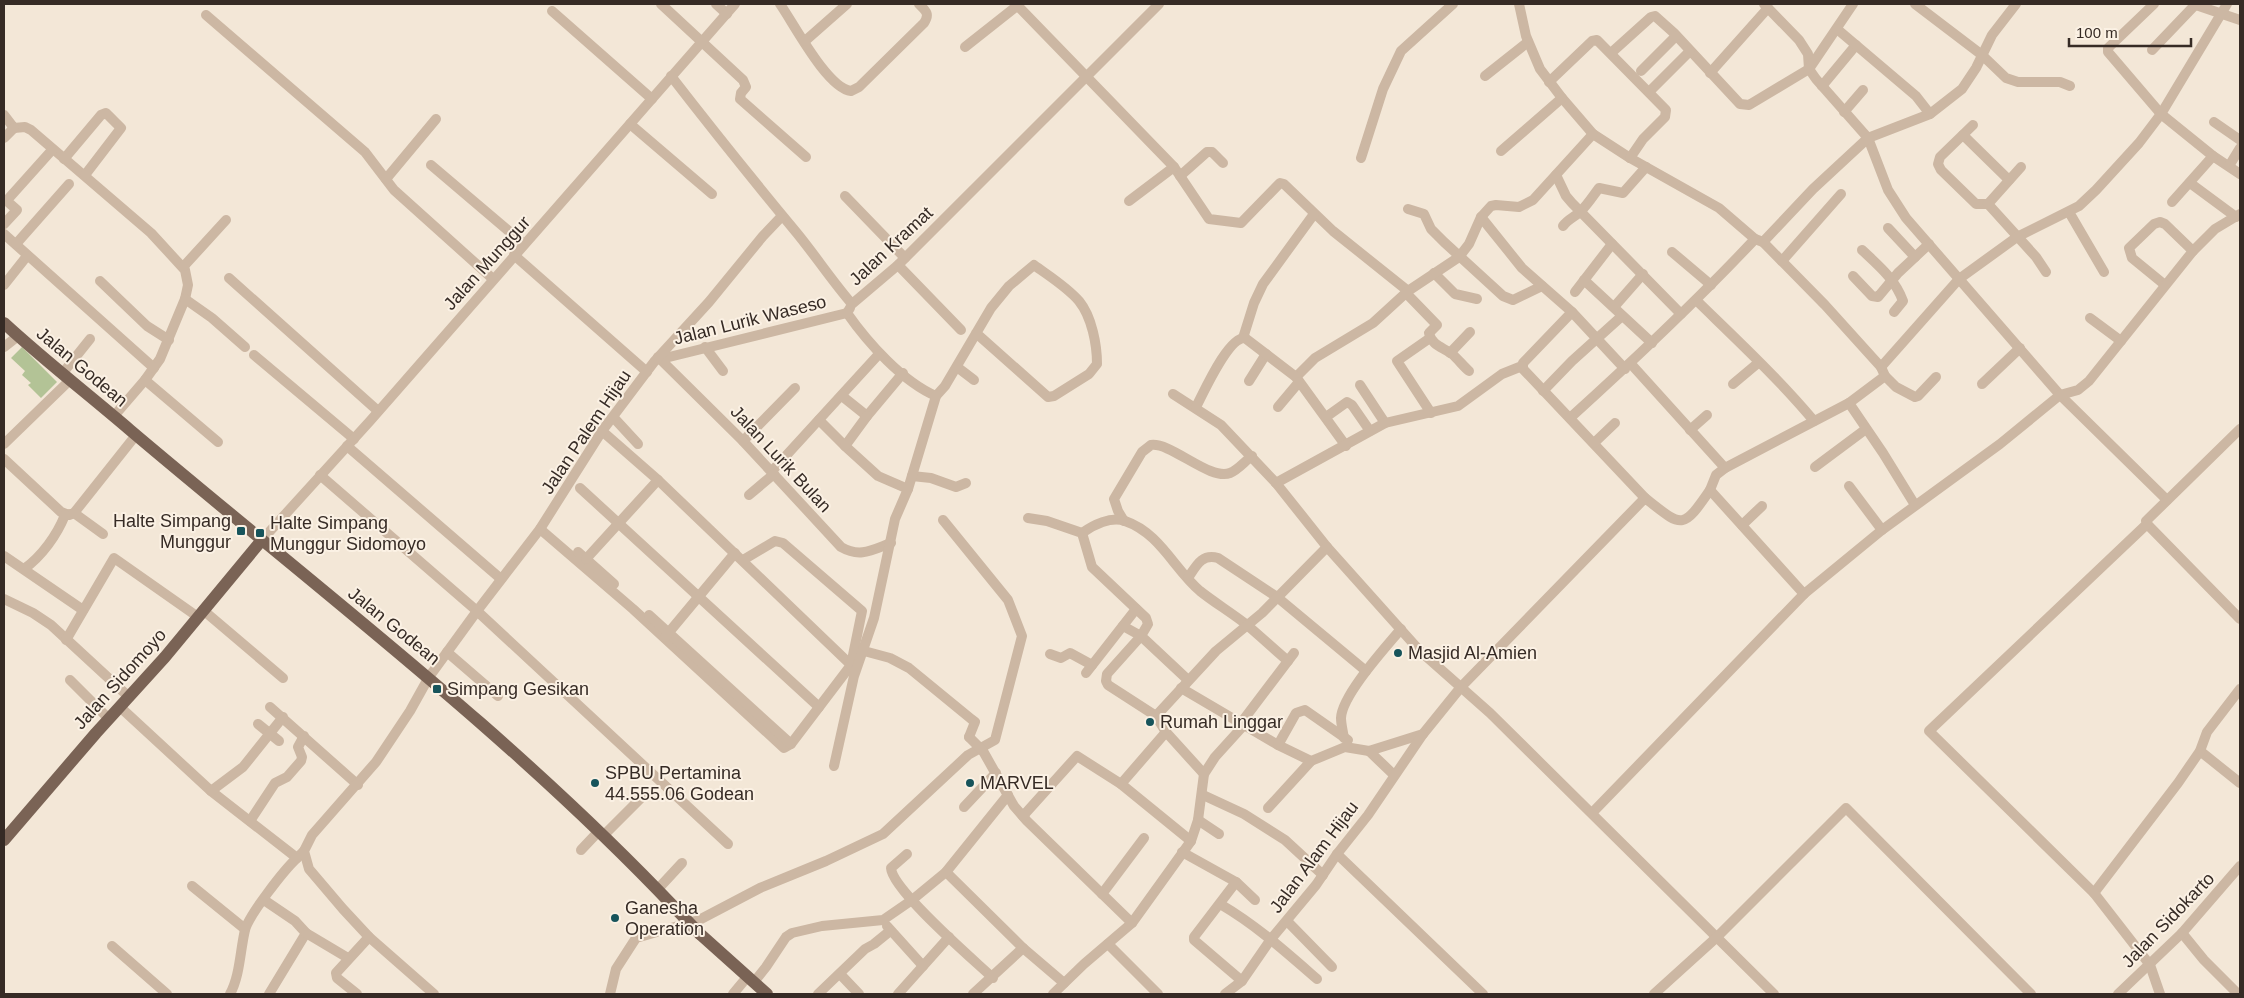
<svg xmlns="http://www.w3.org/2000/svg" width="2244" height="998" font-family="Helvetica,sans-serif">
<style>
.green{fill:#b3c396}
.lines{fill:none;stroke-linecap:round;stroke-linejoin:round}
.minor{stroke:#ccb7a3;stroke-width:10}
.major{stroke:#7a6355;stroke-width:12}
.minor-bridge{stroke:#ccb7a3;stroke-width:10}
.major-bridge{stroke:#7a6355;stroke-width:12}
.poi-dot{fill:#17545b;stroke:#fbf1e4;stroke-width:2}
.labels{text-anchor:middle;stroke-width:4;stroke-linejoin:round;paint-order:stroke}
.street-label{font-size:18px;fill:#362b25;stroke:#fbf1e4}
.poi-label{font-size:18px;fill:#362b25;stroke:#fbf1e4;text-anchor:start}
</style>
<rect width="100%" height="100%" fill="#f3e7d7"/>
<path class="green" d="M22 347 57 382 41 398 28 385 31 383 22 375 25 371 11 358Z"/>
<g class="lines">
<g class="minor">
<path d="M661 4 743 80 746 87 741 93 740 99 806 157"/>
<path d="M716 4 727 14"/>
<path d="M780 4C794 24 827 88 851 91L859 87 924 23C930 14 926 11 919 4"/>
<path d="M1016 4 1174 167 1209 219 1241 223 1280 183 1284 184 1333 231 1408 291"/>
<path d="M1519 4 1526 36 1540 69 1562 98 1593 134 1630 158 1719 208 1755 239 1763 242 1825 305 1881 367 1885 376 1896 387 1915 397 1918 396 1936 377"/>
<path d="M1764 4 1799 40 1808 54 1809 69 1816 79 1868 138 1888 190 1906 218 2060 395 2167 500"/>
<path d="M1915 4 1982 55 2006 78 2018 82H2060L2070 86"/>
<path d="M2154 4 2108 48V52L2161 114 2213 156 2240 174"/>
<path d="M2193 4 2240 20"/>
<path d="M552 11 652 99"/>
<path d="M206 15 365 152 394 190 493 279"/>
<path d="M805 41 847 4"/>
<path d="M965 47 1017 6"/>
<path d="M2152 50 2195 5"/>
<path d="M1611 53 1651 17 1655 16 1674 33 1740 104 1749 105 1809 69 1853 4"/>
<path d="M1641 71 1676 36"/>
<path d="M1710 73 1768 8"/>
<path d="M671 76C712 129 753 180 796 232 815 255 832 281 852 304L898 265 1159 4"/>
<path d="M1485 76 1528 42"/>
<path d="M1549 82 1592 41 1597 40 1666 110 1665 117 1643 139 1630 158"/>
<path d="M1822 86 1856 45"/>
<path d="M1649 92 1690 51"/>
<path d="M1844 112 1863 90"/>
<path d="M1930 114 1962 89 1976 68 1992 35 2016 4"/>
<path d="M4 115 14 128 25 127 31 130 151 233 185 270 188 285 185 299 160 359 145 380 114 416"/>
<path d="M2214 122 2240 140"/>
<path d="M630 124 712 194"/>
<path d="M1973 125 1940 157 1938 164 1941 170 1976 204H1988"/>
<path d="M1963 135 2009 180"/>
<path d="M4 138 14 128"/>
<path d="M1501 151 1562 98"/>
<path d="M1361 158 1383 89 1401 51 1453 4"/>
<path d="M64 159 101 115 106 113 121 128 85 175"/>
<path d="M431 165 524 244"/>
<path d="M2229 166 2240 148"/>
<path d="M2021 167 1988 204 2036 257 2046 272"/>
<path d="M1556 175 1566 196 1572 203 1681 314"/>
<path d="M1180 176 1207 152H1212L1223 163"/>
<path d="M386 179 436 119"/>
<path d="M2190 183 2236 217"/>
<path d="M845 196 905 258"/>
<path d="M1129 201 1174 167"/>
<path d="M2172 202 2213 156"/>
<path d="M1408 209 1424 214 1431 229 1444 242 1503 296 1513 300 1542 286"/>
<path d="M2069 212 2104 272"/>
<path d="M1481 217 1522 268 1572 312 1625 369"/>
<path d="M4 224 17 210 8 202 9 198 52 150"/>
<path d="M1563 226C1568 219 1575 217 1581 211 1588 204 1593 196 1599 188L1623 193 1646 167"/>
<path d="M1888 228 1915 257"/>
<path d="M4 234 154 368"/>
<path d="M1763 242 1813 189 1868 138 1930 114 1916 96 1837 29"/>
<path d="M16 244 69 184"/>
<path d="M1862 250C1879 266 1895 279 1903 301L1894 312"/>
<path d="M1672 252 1711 285"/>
<path d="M514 255 647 372"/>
<path d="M1782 261 1841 194"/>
<path d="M898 265 961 330"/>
<path d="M184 266 226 220"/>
<path d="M1434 273 1455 294 1477 299"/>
<path d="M1853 276 1872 296 1878 297 1898 273 1929 244"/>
<path d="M229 278 378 411"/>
<path d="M1584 280 1652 343"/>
<path d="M100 281 147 326 169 340"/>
<path d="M4 285 27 256"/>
<path d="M2165 285 2132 258 2129 248 2154 224 2160 222 2165 224 2193 251"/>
<path d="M1575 292 1612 244"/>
<path d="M1406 293 1437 325 1429 333C1432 346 1443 347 1452 354 1458 359 1463 366 1469 371"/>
<path d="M185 299 212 318 245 347"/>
<path d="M1696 300C1736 339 1778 378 1814 421"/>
<path d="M1614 307 1643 274"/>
<path d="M850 308 847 313C868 343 903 382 936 396"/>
<path d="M1572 312 1523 363V369L1645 498"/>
<path d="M2090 318 2121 341"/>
<path d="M1243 338 1254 303 1263 284 1314 214"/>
<path d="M1430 338 1397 361 1431 413"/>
<path d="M4 347 18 336"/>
<path d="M705 347 723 371"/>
<path d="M1450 353 1470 332"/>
<path d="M254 355 354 439"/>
<path d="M658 357 743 441 841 547C860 558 872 550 891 543"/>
<path d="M661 359 847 313"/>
<path d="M1631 364 1725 468"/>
<path d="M957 367 974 380"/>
<path d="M1881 367 1959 279 2017 237 2079 206 2096 190 2139 143 2161 114 2227 4"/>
<path d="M62 374 90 339"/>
<path d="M1296 377 1315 358 1373 323 1408 291 1459 257 1469 244 1481 217 1491 206 1496 205 1519 207 1533 200 1593 134"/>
<path d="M145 380 218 442"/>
<path d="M1249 381 1266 354"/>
<path d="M1733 384 1758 363"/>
<path d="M1982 384 2020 348"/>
<path d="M1360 385 1385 423"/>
<path d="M1543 391 1572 361 1622 316"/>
<path d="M1173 394 1221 425 1276 483 1327 547 1420 651 1490 713 1774 994"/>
<path d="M842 396 867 416 903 373"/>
<path d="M1849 403 1883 453 1915 505"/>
<path d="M1196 407C1204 392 1228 337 1245 338L1296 377 1346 446"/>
<path d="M1278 407 1299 382"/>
<path d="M1326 417 1347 402 1352 405 1370 431"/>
<path d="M614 418 638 444"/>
<path d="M1570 418C1634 360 1696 302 1755 239"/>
<path d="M819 420 845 446 878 476 908 489"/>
<path d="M1690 430 1707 415"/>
<path d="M743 441 795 388"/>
<path d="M1594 443 1615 423"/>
<path d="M4 444 69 381"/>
<path d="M347 446 501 579"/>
<path d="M845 446 867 416"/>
<path d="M4 459 61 512 69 515 74 513 136 435"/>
<path d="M1815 467 1866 429"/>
<path d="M772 471 879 354"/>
<path d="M320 475 477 611 728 844"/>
<path d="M912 476 931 478 956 487 966 483"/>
<path d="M1276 483 1385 423 1458 406 1502 374 1522 366"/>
<path d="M1849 486 1882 530"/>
<path d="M580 488 819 707"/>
<path d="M1710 490 1716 475 1725 468 1849 403 1885 376"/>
<path d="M749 495 774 474"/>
<path d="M74 513 103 534"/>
<path d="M1028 518 1047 521 1082 533 1092 567 1146 618 1148 624 1141 636 1188 680"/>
<path d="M1124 521 1118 511 1114 499 1142 452 1151 445C1171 442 1210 481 1230 473 1238 470 1245 461 1252 456"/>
<path d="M2147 524 2240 619"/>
<path d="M1742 525 1762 506"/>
<path d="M540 529 633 609 784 748 791 744 851 665 658 480 602 431"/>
<path d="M1082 533C1093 525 1111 516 1125 521 1160 533 1174 569 1200 591 1215 603 1232 613 1247 625 1261 637 1274 649 1288 661"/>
<path d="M261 541 370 421 735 4"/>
<path d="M578 552 614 584"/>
<path d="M4 556 83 610"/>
<path d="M586 559 658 480"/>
<path d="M743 560 775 541 783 543 862 611 851 665"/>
<path d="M24 569C42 556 57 535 65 515"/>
<path d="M1188 578C1196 566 1202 553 1218 558L1277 597 1366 671"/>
<path d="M4 599 33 613 51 625 129 697"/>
<path d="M203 610 283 678"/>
<path d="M649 615 791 744"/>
<path d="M1123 626 1141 636 1107 674 1106 681 1108 685 1156 716 1166 732 1204 774"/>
<path d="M665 637 735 553"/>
<path d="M66 640 114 558 198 617"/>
<path d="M864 651 890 658 909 668 970 718 975 722 969 737"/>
<path d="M447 652 498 696"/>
<path d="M1050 654 1061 658 1070 653 1092 665"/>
<path d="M1086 673 1136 609"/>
<path d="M70 680 109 719"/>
<path d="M1181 688 1278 745 1311 761 1345 747 1369 751 1423 734 1461 687 1645 498C1682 527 1682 531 1710 490L1804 594"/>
<path d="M120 707 211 791 297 858 304 851"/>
<path d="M270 707 358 785"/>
<path d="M1156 716 1216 651 1262 613 1327 547"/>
<path d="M1241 723 1294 653"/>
<path d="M258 724 279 741"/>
<path d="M1344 738C1343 732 1341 724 1341 718 1342 695 1386 647 1401 629"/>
<path d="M1278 745 1296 713 1305 710 1348 740"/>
<path d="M983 751 1014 806 1027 821 1132 923"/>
<path d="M1369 751 1394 775"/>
<path d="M2200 751 2240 783"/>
<path d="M834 766 854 676 874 618 895 519 908 489 936 396 945 386 991 308 1009 286 1034 265C1049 276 1067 287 1079 301 1092 317 1097 345 1097 364L1089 374 1054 396 1048 397 976 333"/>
<path d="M1121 784 1166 732"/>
<path d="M211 791 243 767 283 717"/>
<path d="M1203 795 1244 814 1285 840 1323 875"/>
<path d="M964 807 996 773"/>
<path d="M1268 808 1311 761"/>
<path d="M1592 813 1804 594 1882 530 2000 444 2060 395 2078 390 2089 381 2193 251 2215 229 2240 214"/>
<path d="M1023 816 1077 756 1121 784 1191 841"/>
<path d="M1198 820 1219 834"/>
<path d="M250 821 275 783 287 777 301 761 302 757 298 747 304 736"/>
<path d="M603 836 645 794"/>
<path d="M581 850 598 832"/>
<path d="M1182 852 1236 882 1255 900"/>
<path d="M907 854 891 868C892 890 974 960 993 978"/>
<path d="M1337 854 1483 994"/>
<path d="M946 872 1023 948 1064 983"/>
<path d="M1236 882 1194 937V940L1242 981"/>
<path d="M192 886 245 929"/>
<path d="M657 890 682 863"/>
<path d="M2094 893 2178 783 2200 751 2207 732 2240 689"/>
<path d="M1102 894 1144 838"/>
<path d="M264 900 295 921 306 933 269 994"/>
<path d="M1220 904C1256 925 1286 952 1317 979"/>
<path d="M1287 921 1332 967"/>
<path d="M887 926 923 966"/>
<path d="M306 933 348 958"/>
<path d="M2182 933 2204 960 2238 994"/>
<path d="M1108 944 1158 994"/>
<path d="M112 946 167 994"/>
<path d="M840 974 859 994"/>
<path d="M754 982 766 967 786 937 792 933 822 926 883 920 912 900 946 872 1008 795"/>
<path d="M230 994C240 976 240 951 245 930 249 915 284 870 297 858"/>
<path d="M357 994 337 978 336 973 369 937"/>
<path d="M434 994 369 937 343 909 309 869 304 851 312 835 376 762 410 711 429 677 477 611 540 529 602 431 654 362 709 302 763 236 782 216"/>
<path d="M610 994 616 969 636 938 699 920 760 888 826 861 883 834 968 755 995 740 1022 636 1008 600 943 520"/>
<path d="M733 994 748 976"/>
<path d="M818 994 865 949 874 944 890 931"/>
<path d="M898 994 949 937"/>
<path d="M973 994 1023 948"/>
<path d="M1053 994 1084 964 1132 923 1191 841 1198 820 1204 774 1215 757 1244 725"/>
<path d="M1225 994 1242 981 1271 939 1316 885 1337 854 1368 815 1423 734"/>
<path d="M1654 994 1717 937 1846 808 2031 994"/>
<path d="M2118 994 2182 933 2240 866"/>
<path d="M2160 994 2150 965 2094 893 1929 731 2147 524 2146 521 2240 429"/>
</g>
<g class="major">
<path d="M4 323C44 360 88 394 130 430 314 586 508 732 675 908"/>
<path d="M4 840 96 733 165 657 261 541"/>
<path d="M700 934 767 994"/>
</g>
<path class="minor-bridge" d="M969 737 983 751"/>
<path class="major-bridge" d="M675 908 700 934"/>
</g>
<g class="poi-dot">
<rect x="236" y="526" width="10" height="10" rx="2.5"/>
<rect x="255" y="528" width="10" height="10" rx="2.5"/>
<circle cx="1398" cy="653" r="5"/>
<rect x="432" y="684" width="10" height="10" rx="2.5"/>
<circle cx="1150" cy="722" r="5"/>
<circle cx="595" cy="783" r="5"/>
<circle cx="970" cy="783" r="5"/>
<circle cx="615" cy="918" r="5"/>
</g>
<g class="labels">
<g class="street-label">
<text transform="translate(891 246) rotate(-43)" y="6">Jalan Kramat</text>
<text transform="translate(487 263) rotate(-48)" y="6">Jalan Munggur</text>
<text transform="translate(750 320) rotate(-14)" y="6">Jalan Lurik Waseso</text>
<text transform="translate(82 367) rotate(40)" y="6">Jalan Godean</text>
<text transform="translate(586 432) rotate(-56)" y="6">Jalan Palem Hijau</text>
<text transform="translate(781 459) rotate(47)" y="6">Jalan Lurik Bulan</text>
<text transform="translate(394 626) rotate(39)" y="6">Jalan Godean</text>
<text transform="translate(120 679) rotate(-48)" y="6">Jalan Sidomoyo</text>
<text transform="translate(1314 857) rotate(-53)" y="6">Jalan Alam Hijau</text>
<text transform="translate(2168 920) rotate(-46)" y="6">Jalan Sidokarto</text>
</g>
<g class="poi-label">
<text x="231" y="527" text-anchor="end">Halte Simpang<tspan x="231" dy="21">Munggur</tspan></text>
<text x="270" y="529">Halte Simpang<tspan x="270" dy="21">Munggur Sidomoyo</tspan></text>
<text x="1408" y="659">Masjid Al-Amien</text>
<text x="447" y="695">Simpang Gesikan</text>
<text x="1160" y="728">Rumah Linggar</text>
<text x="605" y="779">SPBU Pertamina<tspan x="605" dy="21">44.555.06 Godean</tspan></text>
<text x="980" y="789">MARVEL</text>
<text x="625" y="914">Ganesha<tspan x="625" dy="21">Operation</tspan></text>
</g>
</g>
<rect width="2244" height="998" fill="none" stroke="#362b25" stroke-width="10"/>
<path d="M2069 38v8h122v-8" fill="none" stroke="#362b25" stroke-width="2.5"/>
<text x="2076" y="38" font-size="15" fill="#362b25" stroke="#fbf1e4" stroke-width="4" paint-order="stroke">100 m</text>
</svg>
